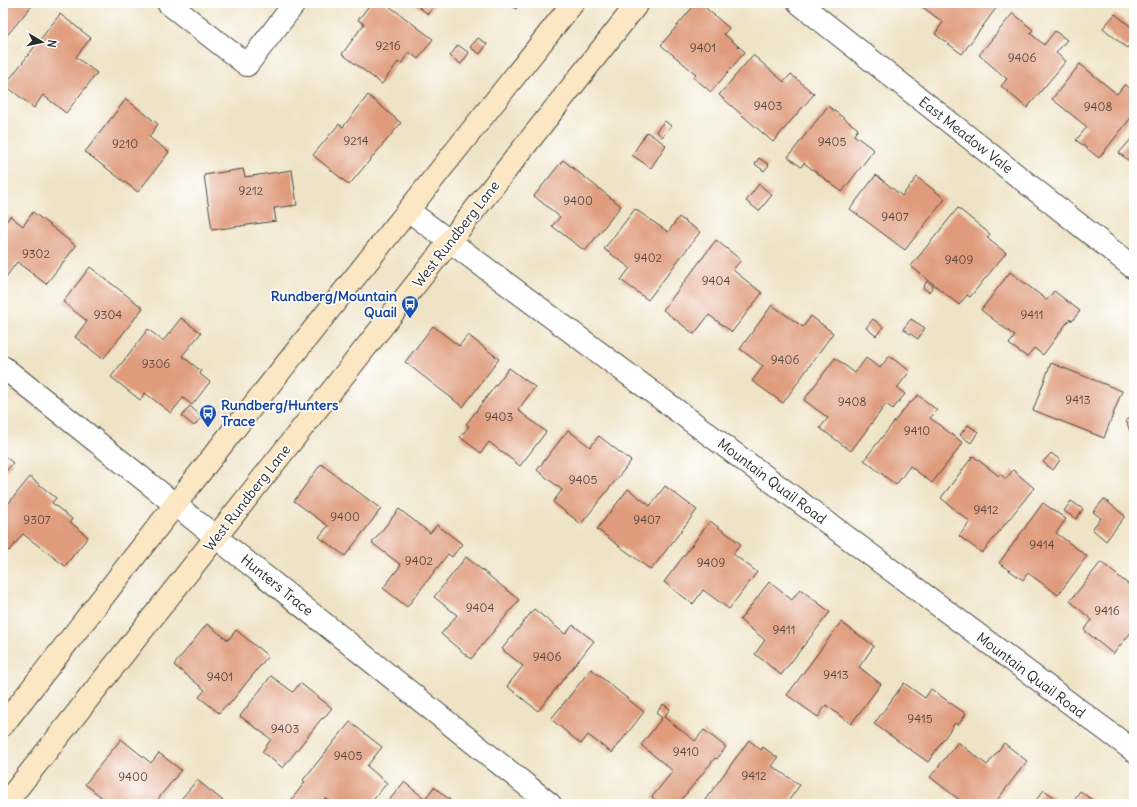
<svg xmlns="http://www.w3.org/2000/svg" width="1137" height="807" font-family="Delius,sans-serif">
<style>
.building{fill:#df9b7b}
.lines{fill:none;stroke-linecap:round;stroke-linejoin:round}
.street-casing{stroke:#484742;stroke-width:24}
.secondary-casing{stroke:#484742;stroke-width:24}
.street{stroke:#fff;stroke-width:22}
.secondary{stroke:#fbe7c3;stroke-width:22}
.labels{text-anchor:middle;stroke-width:3.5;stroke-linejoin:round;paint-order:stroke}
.number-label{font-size:12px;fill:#58473f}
.street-label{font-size:14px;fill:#2b2b2b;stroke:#fff}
.transit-label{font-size:14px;font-weight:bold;fill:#164399;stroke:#fff;text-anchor:end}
</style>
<rect width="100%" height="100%" fill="#fff"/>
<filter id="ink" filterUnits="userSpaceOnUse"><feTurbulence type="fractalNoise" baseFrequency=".025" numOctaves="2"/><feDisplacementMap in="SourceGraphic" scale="8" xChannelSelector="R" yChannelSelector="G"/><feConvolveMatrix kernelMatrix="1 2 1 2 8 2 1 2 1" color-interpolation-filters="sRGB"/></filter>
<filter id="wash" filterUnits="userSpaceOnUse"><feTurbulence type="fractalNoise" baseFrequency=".012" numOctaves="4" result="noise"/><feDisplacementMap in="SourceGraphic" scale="16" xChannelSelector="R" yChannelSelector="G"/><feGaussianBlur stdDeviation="0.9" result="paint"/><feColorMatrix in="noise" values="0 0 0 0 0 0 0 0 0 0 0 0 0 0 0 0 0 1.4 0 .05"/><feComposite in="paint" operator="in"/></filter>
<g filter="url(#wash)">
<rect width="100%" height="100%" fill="#efe3c6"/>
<g id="blocks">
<g class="building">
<path d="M3 3H34L3 40Z"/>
<path d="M371 3H385L433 39 418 59 409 52 401 64 398 62 382 84 342 54 364 24 358 20Z"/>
<path d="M413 3H436L428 14Z"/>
<path d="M509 3H520L516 9Z"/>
<path d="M696 3H700L729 28 724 34 745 52 711 92 693 77 696 74 661 45Z"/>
<path d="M917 3H1000L962 54 935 34 943 22Z"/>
<path d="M1013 13 1033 30 1030 33 1044 45 1055 31 1067 40 1056 53 1066 61 1027 108 1001 86 1007 79 979 55Z"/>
<path d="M60 14 91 38 76 57 97 73 66 113 43 95 34 108 5 85Z"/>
<path d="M1115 14 1134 29V40L1127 48 1103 28Z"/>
<path d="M478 38 487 44 480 54 470 47Z"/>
<path d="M458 45 469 53 461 64 450 56Z"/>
<path d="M753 55 784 82 791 74 814 94 773 142 719 95Z"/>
<path d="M1080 64 1117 94 1125 84 1134 92V114L1099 158 1076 140 1087 127 1052 99Z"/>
<path d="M368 95 401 123 349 185 313 155 339 124 343 127Z"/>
<path d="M126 99 158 124 149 137 169 152 138 192 85 152Z"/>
<path d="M828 106 858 129 854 135 874 150 842 192 804 163 801 167 788 157Z"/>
<path d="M665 121 671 126 662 137 656 131Z"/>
<path d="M647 132 666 145 651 168 632 155Z"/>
<path d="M1134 136V165L1119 153Z"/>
<path d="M759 158 769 165 764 171 755 164Z"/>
<path d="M563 160 621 206 585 251 552 226 560 217 534 196Z"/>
<path d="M243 169 245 177 292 170 297 205 274 208 276 221 212 230 204 175Z"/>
<path d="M876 175 902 196 917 177 945 199 905 250 850 209Z"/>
<path d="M759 184 772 195 759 211 746 201Z"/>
<path d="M958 208 990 234 987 238 1006 253 970 297 967 295 959 305 911 266Z"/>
<path d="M635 209 668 232 679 217 700 232 648 300 621 280 630 268 604 249Z"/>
<path d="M33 212 76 246 46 284 17 262 3 281V226L10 216 23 226Z"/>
<path d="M716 240 741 260 733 270 762 293 732 332 709 315 694 334 663 310Z"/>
<path d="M90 267 143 308 103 359 75 337 87 321 63 302Z"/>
<path d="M1010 272 1047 300 1054 291 1080 311 1072 321 1070 319 1043 355 1034 348 1027 357 1009 344 1015 336 981 310Z"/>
<path d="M927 281 933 286 929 292 923 288Z"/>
<path d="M772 305 803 327 811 316 833 333 783 403 752 381 763 366 740 349Z"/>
<path d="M181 318 201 333 182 356 201 371 200 374 210 382 192 405 183 398 171 413 145 393 140 400 111 377 148 329 163 341Z"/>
<path d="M873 319 883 327 876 336 866 328Z"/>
<path d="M911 319 925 328 918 339 903 329Z"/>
<path d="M433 326 459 346 468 335 499 359 463 407 405 362Z"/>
<path d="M889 356 910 371 897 388 905 394 893 409 886 404 851 451 820 428 828 418 804 400 835 358 855 373 866 358 880 368Z"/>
<path d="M1051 363 1122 391 1104 438 1033 410Z"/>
<path d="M509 368 535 387 518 410 546 432 520 466 489 442 481 453 460 437 469 426 466 424Z"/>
<path d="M918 395 937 410 930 418 963 443 932 483 910 466 896 485 864 460 910 402 911 403Z"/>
<path d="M190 406 202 417 194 426 182 416Z"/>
<path d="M1134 417V443L1126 420Z"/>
<path d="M968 425 978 432 971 443 960 435Z"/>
<path d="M568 430 590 447 599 436 631 461 581 524 553 502 562 490 537 470Z"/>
<path d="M1051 453 1060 460 1053 470 1043 462Z"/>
<path d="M3 455 13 463 3 475Z"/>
<path d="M973 456 999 476 1000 474 1006 479 1013 470 1034 488 982 553 959 536 970 522 941 498Z"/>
<path d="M321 464 381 509 345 556 319 537 328 526 294 501Z"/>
<path d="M30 477 56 498 52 503 72 519 70 522 88 537 65 566 23 534 9 551 3 546V510Z"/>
<path d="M665 486 697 510 651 570 597 529 628 489 650 506Z"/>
<path d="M1104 499 1125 516 1106 541 1092 529 1101 518 1093 512Z"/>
<path d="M1071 501 1083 509 1076 519 1064 511Z"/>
<path d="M1043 503 1066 519 1056 533 1087 556 1058 595 1028 573 1023 580 999 563Z"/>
<path d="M399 509 430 533 437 525 462 544 452 557 448 554 407 607 383 588 401 565 372 543Z"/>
<path d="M710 521 741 544 733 554 757 572 729 609 703 590 693 604 664 582Z"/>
<path d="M466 557 519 600 471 659 441 634 457 615 434 597Z"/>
<path d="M1101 562 1134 589V629L1113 654 1084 630 1092 620 1070 601Z"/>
<path d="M769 582 792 600 800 589 830 612 781 675 755 654 765 640 740 620Z"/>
<path d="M534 609 565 634 573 625 594 641 538 711 507 686 523 666 502 649Z"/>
<path d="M841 622 874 646 859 667 881 684 851 724 826 705 818 717 787 695Z"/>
<path d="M207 624 228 640 236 630 268 656 228 706 227 704 219 713 199 697 205 690 174 665Z"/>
<path d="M591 669 644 712 612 753 588 735 581 744 551 719Z"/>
<path d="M271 676 293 692 300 683 332 708 323 719 322 718 283 768 262 752 271 739 240 716Z"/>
<path d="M904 683 925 698 931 689 966 714 958 725 955 723 928 762 874 724Z"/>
<path d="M663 704 670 709 664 717 695 741 704 730 726 747 717 759 715 758 678 804H660L652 797 673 771 641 745 662 718 656 713Z"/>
<path d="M350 722 382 747 367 766 387 783 370 804H333L325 798 320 804H288L305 782 303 780Z"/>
<path d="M121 739 151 763 159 753 181 770 154 804H110L85 784Z"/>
<path d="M749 740 761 750 763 747 778 758 772 766 800 785 786 804H702Z"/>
<path d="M958 742 987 765 1004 743 1027 761 994 804H965L930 777Z"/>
<path d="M197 780 227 804H177Z"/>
<path d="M404 782 425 799 434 787 455 804H386Z"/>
<path d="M1044 790 1063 804H1033Z"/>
<path d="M1080 791 1098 804H1071Z"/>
</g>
</g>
</g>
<g filter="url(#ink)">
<use href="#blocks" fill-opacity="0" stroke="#484742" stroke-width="1"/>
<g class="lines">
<g class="street-casing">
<g id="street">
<path d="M168 3 247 65 295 3"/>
<path d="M799 3 1134 268"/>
<path d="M409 211 1134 751"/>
<path d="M3 367 550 804"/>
</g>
</g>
<g class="secondary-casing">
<g id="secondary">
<path d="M3 725 224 442 573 3"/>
<path d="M5 804 638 3"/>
</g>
</g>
<use href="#street" class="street"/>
<use href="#secondary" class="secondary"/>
</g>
</g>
<defs>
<g id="bus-pin" transform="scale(0.9)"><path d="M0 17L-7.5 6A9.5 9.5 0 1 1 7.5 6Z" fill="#1a4fb4" stroke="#fff"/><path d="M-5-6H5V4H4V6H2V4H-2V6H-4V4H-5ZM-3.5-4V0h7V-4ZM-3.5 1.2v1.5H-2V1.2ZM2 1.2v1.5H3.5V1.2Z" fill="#fff"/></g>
</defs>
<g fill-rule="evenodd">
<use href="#bus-pin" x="410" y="304"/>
<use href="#bus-pin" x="208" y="413"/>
</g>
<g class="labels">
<g class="number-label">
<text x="388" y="50">9216</text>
<text x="703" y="52">9401</text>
<text x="1022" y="62">9406</text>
<text x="768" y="110">9403</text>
<text x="1098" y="111">9408</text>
<text x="356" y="145">9214</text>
<text x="832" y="146">9405</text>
<text x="125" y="148">9210</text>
<text x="251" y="195">9212</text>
<text x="578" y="205">9400</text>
<text x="895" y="221">9407</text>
<text x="36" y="258">9302</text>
<text x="648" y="262">9402</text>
<text x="959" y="264">9409</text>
<text x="716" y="285">9404</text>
<text x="108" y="319">9304</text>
<text x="1032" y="319">9411</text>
<text x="785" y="364">9406</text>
<text x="156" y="368">9306</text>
<text x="1078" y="404">9413</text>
<text x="852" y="406">9408</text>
<text x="499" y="421">9403</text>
<text x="917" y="435">9410</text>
<text x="583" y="484">9405</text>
<text x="986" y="514">9412</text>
<text x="345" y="521">9400</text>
<text x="37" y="524">9307</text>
<text x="647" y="524">9407</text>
<text x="1042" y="549">9414</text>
<text x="419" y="565">9402</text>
<text x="711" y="567">9409</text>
<text x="480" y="612">9404</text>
<text x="1107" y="615">9416</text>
<text x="784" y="634">9411</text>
<text x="547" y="661">9406</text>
<text x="836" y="679">9413</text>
<text x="220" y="681">9401</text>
<text x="920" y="723">9415</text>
<text x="285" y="733">9403</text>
<text x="686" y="756">9410</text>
<text x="348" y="760">9405</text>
<text x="754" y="780">9412</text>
<text x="133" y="781">9400</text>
</g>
<g class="street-label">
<text transform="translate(966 135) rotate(38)" y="5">East Meadow Vale</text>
<text transform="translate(456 234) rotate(-52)" y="5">West Rundberg Lane</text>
<text transform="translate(772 481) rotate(37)" y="5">Mountain Quail Road</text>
<text transform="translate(247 498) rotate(-52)" y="5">West Rundberg Lane</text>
<text transform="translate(277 585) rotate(39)" y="5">Hunters Trace</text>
<text transform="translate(1031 675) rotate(37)" y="5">Mountain Quail Road</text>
</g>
<g class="transit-label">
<text x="397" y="301">Rundberg/Mountain<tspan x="397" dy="16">Quail</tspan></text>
<text x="221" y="410" text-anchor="start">Rundberg/Hunters<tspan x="221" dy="16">Trace</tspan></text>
</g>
</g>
<rect width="1137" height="807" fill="none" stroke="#fff" stroke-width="16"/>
<g transform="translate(42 42) rotate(99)" stroke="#ffffff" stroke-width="3" paint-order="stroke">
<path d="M0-3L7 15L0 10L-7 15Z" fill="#2b2b2b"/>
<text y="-6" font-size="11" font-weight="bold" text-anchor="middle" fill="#2b2b2b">N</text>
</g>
</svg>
